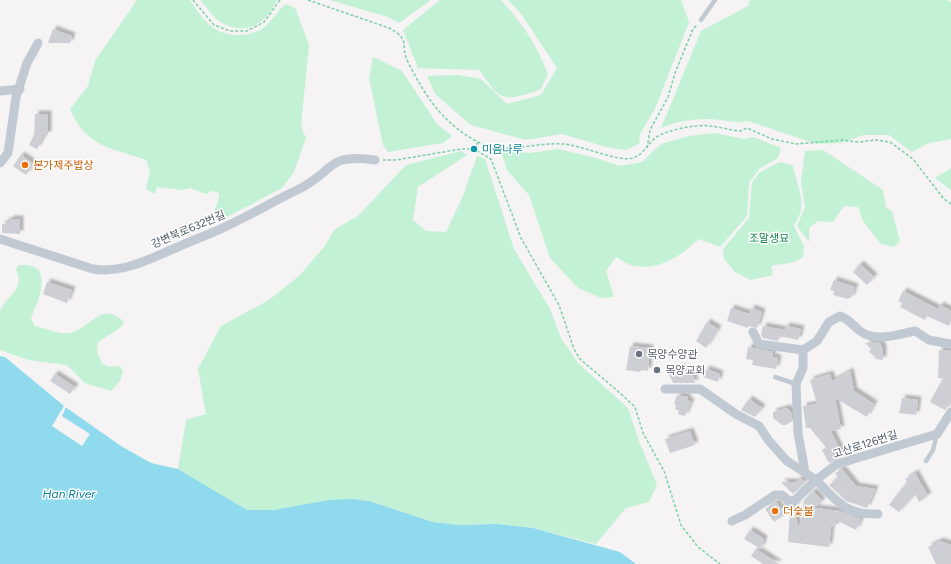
<svg xmlns="http://www.w3.org/2000/svg" width="951" height="564" font-family="Figtree,'Noto Sans KR',sans-serif">
<style>
.green{fill:#c3f1d5}
.water{fill:#90daee}
.pier{fill:#f5f3f3}
.building{fill:#cdcfd5;filter:url(#shadow)}
.lines{fill:none;stroke-linecap:round;stroke-linejoin:round}
.path{stroke:#7ad0a6;stroke-width:1.5;stroke-dasharray:3 2;stroke-linecap:butt}
.lane{stroke:#c1cad2;stroke-width:4.5}
.street{stroke:#c1cad2;stroke-width:9}
.culture-dot{fill:#0f9aa8;stroke:#fff;stroke-width:1.5}
.food-dot{fill:#e8710a;stroke:#fff;stroke-width:1.5}
.worship-dot{fill:#6b7280;stroke:#fff;stroke-width:1.5}
.labels{text-anchor:middle;stroke-width:3;stroke-linejoin:round;paint-order:stroke}
.culture-label{font-size:11px;fill:#0d838f;stroke:#fff;text-anchor:start}
.food-label{font-size:11px;fill:#c56008;stroke:#fff;text-anchor:start}
.street-label{font-size:11px;fill:#4a5661;stroke:#fff}
.park-label{font-size:11px;fill:#17864f;stroke:#fff}
.worship-label{font-size:11px;fill:#5b616d;stroke:#fff;text-anchor:start}
.water-label{font-size:12px;font-style:italic;fill:#0c7c9b;stroke:#fff}
</style>
<defs>
<filter id="shadow"><feDropShadow dx="3.5" dy="-3.5" stdDeviation="1" flood-color="#0004"/></filter>
</defs>
<rect width="100%" height="100%" fill="#f5f3f3"/>
<g class="green">
<path d="M137 0H190C196 9 203 20 212 27 226 38 253 38 267 25 274 18 278 10 286 4L295 8 309 45 301 126 306 138 294 172 282 188 221 220 214 216C214 207 220 202 219 193L212 191 206 194 190 188 183 190 157 187 155 194 146 189 150 171 146 160C110 147 87 148 70 109L88 86 95 61Z"/>
<path d="M200 0H277C266 25 243 37 219 21 212 16 206 6 200 0Z"/>
<path d="M330 0H431L399 23 388 17Z"/>
<path d="M440 0H501C521 21 538 47 548 74L541 89C531 93 511 101 500 95 492 90 485 77 479 70L418 68 403 30Z"/>
<path d="M508 0H681L689 22 655 109 640 134 639 144 626 150 606 147 562 134 526 140 471 125 435 94 427 76 458 75 481 79 507 104 541 95 557 68 522 15Z"/>
<path d="M750 0H947L951 2V139L929 143 912 152 889 135H864L840 143 817 144 748 121C734 124 722 119 707 119 691 119 675 122 661 128L701 31 748 6Z"/>
<path d="M373 57 402 71 437 124 452 136 443 143 388 152 383 145 369 78Z"/>
<path d="M715 133 744 139 753 137 781 148 778 158 759 169 749 183 747 216 720 247 699 239C681 255 662 270 636 266 629 266 622 260 616 257L606 271 614 297 601 298 578 288 550 258 529 195 507 170 501 150 529 153 558 149 596 158 620 166 642 162 661 144 689 136Z"/>
<path d="M823 150 883 190 886 208 892 211 900 241 894 247 881 244 863 221 858 207 844 206 833 222 818 221 809 228V242L797 226 805 207 801 182 805 151Z"/>
<path d="M461 151 467 155 418 187 413 220 426 231 446 232 463 196 477 156 485 159 514 249 550 309 561 338 578 363 628 408 639 441 657 485 649 502 626 508 596 544 533 528 497 524 459 525 433 522 369 501 353 499 274 510 248 511 178 469 186 420 206 414 198 369 221 326 269 300 300 275 324 247 335 229 358 216 406 165Z"/>
<path d="M780 162 793 165C795 179 803 194 801 208 801 214 796 221 794 226L804 246 803 257C793 265 782 263 771 266L773 275 751 280 735 272 724 259 723 249 749 218 752 182 760 172Z"/>
<path d="M951 168V190L935 178Z"/>
<path d="M19 265H29L39 270C46 286 37 303 31 318L35 326C44 328 60 335 69 333 91 329 101 299 124 322L120 328 98 342 97 352 102 363 109 367 120 366 123 371 120 381 111 391 85 383 67 365 28 360 0 350C0 338 0 323 0 312 5 294 26 293 16 269Z"/>
</g>
<path class="water" d="M0 356 5 357 64 406 121 446 151 463 178 469 247 510H274L329 500 352 499 369 501 433 522 459 525 497 524 533 528 620 552 636 564H0Z"/>
<path class="pier" d="M64 406 66 407 62 416 90 434 82 446 52 426Z"/>
<g class="building">
<path d="M53 29 72 36 70 43H48Z"/>
<path d="M35 114H48V135H44L37 149 29 145 34 135Z"/>
<path d="M21 155 34 164 26 175 13 166Z"/>
<path d="M10 219H20V234L2 233V224H6V221H10Z"/>
<path d="M860 264 874 277 867 285 853 272Z"/>
<path d="M834 280 855 287 851 298H849L848 299 833 295 834 291 830 290Z"/>
<path d="M47 282 72 290 67 303 43 294Z"/>
<path d="M903 291 938 309 940 305 951 311V321L949 326 927 316 925 320 900 307 902 303 898 301Z"/>
<path d="M731 308 749 314 751 308 762 312 757 328 748 326V328L727 321Z"/>
<path d="M707 322 718 329 706 348 696 341Z"/>
<path d="M763 326 785 330 786 326 801 329 798 340 779 336 778 341 763 338 761 335Z"/>
<path d="M870 342 880 343 883 349V360L876 359 875 357 869 352 871 349 865 343Z"/>
<path d="M630 346 650 348 648 371 641 370 640 372 626 370Z"/>
<path d="M748 347 773 352 772 357 778 358 776 369 752 365 753 360 746 359Z"/>
<path d="M939 350 951 351V403L945 410 930 402 943 378H938Z"/>
<path d="M682 367 684 372 691 369 695 383H673L668 372Z"/>
<path d="M706 369 720 374 718 382 703 377Z"/>
<path d="M850 371 854 391 874 404 867 417 835 398 841 429 831 431 843 456 829 463 822 450 825 448 828 450 810 428H806L803 406 817 404 810 380 830 374 832 381Z"/>
<path d="M55 374 75 387 70 394 50 381Z"/>
<path d="M677 395 688 397 687 400 691 402 685 416 678 414 679 411 675 409 676 405 674 404Z"/>
<path d="M902 398 918 400 916 415 899 413Z"/>
<path d="M749 399 762 408 755 417 741 410Z"/>
<path d="M787 408 791 412 792 421 786 425H782L773 418V412Z"/>
<path d="M690 431 695 445 670 453 665 439Z"/>
<path d="M842 469 856 486 875 489 867 508 846 501 829 485 838 478 835 473Z"/>
<path d="M915 473 928 496 919 502 915 494 899 512 889 505 907 482 905 479Z"/>
<path d="M800 478 805 482 793 494 781 482H796Z"/>
<path d="M813 491 822 501 815 508 840 511 861 519 856 530 836 520 835 527H831L829 547 788 542 790 511 774 522 765 509 776 502 781 509 798 505 793 509 799 528 804 500Z"/>
<path d="M750 530 764 539 761 549 744 539Z"/>
<path d="M940 541 951 545V564H936L928 547Z"/>
<path d="M756 549 779 564H763L751 556Z"/>
</g>
<g class="lines">
<g class="path">
<path d="M193 0 214 25 230 31H247L264 22 280 0"/>
<path d="M308 0 389 28C412 40 399 44 408 62 425 96 442 122 476 141 503 156 533 142 562 144 579 144 620 163 633 158 643 155 647 145 655 138 666 130 696 124 710 126 720 127 730 130 740 131L747 128 772 139 796 144 842 140 858 142 876 140 890 142 913 159 944 199 951 204"/>
<path d="M647 148 650 130 668 97 675 73 693 29 697 25"/>
<path d="M474 149 478 142"/>
<path d="M383 160H396L461 149H474L491 159 521 238 559 305 574 349 580 359 620 393 635 407 643 433 664 471 681 525 698 547 720 564"/>
</g>
<g class="lane">
<path d="M701 20 715 0"/>
<path d="M775 377 796 384"/>
<path d="M926 461 933 450 937 434"/>
</g>
<g class="street">
<path d="M0 91 20 89"/>
<path d="M0 163 8 153 16 97 27 63 38 43"/>
<path d="M0 239 93 269C123 274 151 258 178 247 195 239 214 233 231 224 254 213 276 200 299 189 335 171 326 153 375 160"/>
<path d="M753 332 759 344 803 350"/>
<path d="M665 389H700L736 414 759 426 769 441 787 461 816 480 837 464 937 434 951 412"/>
<path d="M805 472 798 433 796 384 803 368V350L817 341 829 322 840 316C851 320 852 325 860 331 876 343 898 334 915 331L929 340 951 344"/>
<path d="M732 521 745 515 775 495H782L789 501 795 500 816 480C838 502 845 515 878 514"/>
</g>
</g>
<circle class="culture-dot" cx="474" cy="149" r="4"/>
<g class="food-dot">
<circle cx="25" cy="165" r="4"/>
<circle cx="775" cy="511" r="4"/>
</g>
<g class="worship-dot">
<circle cx="639" cy="354" r="4"/>
<circle cx="657" cy="370" r="4"/>
</g>
<g class="labels">
<g class="culture-label">
<text x="482" y="153">미음나루</text>
</g>
<g class="food-label">
<text x="33" y="169">본가제주밥상</text>
<text x="783" y="515">더숯불</text>
</g>
<g class="street-label">
<text transform="translate(188 229) rotate(-23)" y="4">강변북로632번길</text>
<text transform="translate(865 444) rotate(-18)" y="4">고산로126번길</text>
</g>
<g class="park-label">
<text x="769" y="242">조말생묘</text>
</g>
<g class="worship-label">
<text x="647" y="358">목양수양관</text>
<text x="665" y="374">목양교회</text>
</g>
<g class="water-label">
<text x="69" y="498">Han River</text>
</g>
</g>
</svg>
